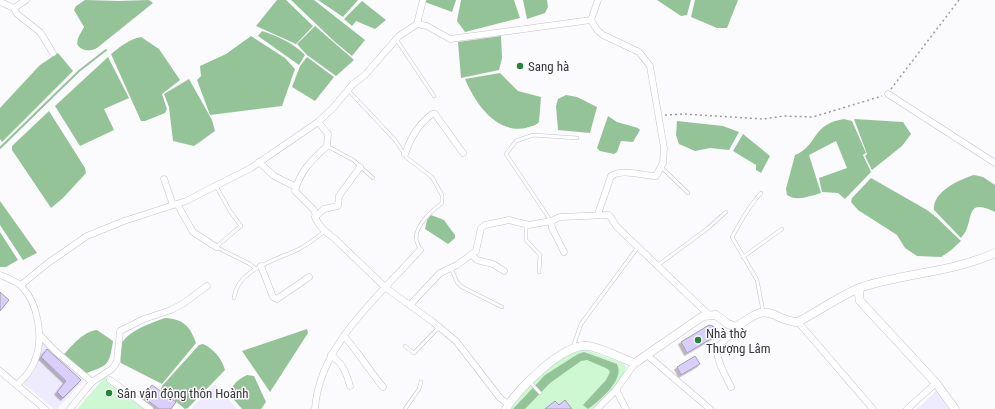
<svg xmlns="http://www.w3.org/2000/svg" width="995" height="409" font-family="'Roboto Condensed',sans-serif">
<style>
.built{fill:#efebff}
.green{fill:#cef8d1}
.water{fill:#95c398}
.lines{fill:none;stroke-linecap:round;stroke-linejoin:round}
.stream{stroke:#95c398;stroke-width:2}
.building{fill:#dacffc;stroke:#a29eae;filter:url(#shadow)}
.service-casing{stroke:#c5c1d2;stroke-width:4}
.minor-casing{stroke:#c5c1d2;stroke-width:7}
.tertiary-casing{stroke:#c5c1d2;stroke-width:9}
.path{stroke:#9c9b9f;stroke-width:1.5;stroke-dasharray:2 3;stroke-linecap:butt}
.service{stroke:#fff;stroke-width:3}
.minor{stroke:#fff;stroke-width:6}
.tertiary{stroke:#fff;stroke-width:8}
.poi-dot{fill:#248437;stroke:#fbfafd;stroke-width:1.5}
.labels{text-anchor:middle;stroke-width:3;stroke-linejoin:round;paint-order:stroke}
.poi-label{font-size:13px;fill:#38373d;stroke:#fbfafd;text-anchor:start}
</style>
<defs>
<filter id="shadow"><feDropShadow dx="-2.5" dy="2.5" stdDeviation="0" flood-color="#0004"/></filter>
</defs>
<rect width="100%" height="100%" fill="#fbfafd"/>
<g class="built">
<path d="M42 340 84 380 57 409H54L23 383 34 372 37 364Z"/>
<path d="M215 384 237 409H191Z"/>
<path d="M936 391 949 409H917Z"/>
</g>
<g class="green">
<path d="M584 349 624 364 626 367C621 385 606 397 593 409H510L513 403C532 383 556 356 584 349Z"/>
<path d="M105 377 150 409H77Z"/>
</g>
<g class="water">
<path d="M85 0 119 1 149 0 153 3 97 48C90 52 81 51 77 44L78 38 84 27 74 10 76 6Z"/>
<path d="M277 0H286L313 26 296 44 256 26Z"/>
<path d="M291 0H314L365 40 352 56 335 42Z"/>
<path d="M318 0H358L343 17Z"/>
<path d="M426 0H456L452 12 425 2Z"/>
<path d="M461 0H514L520 18 465 32 457 21Z"/>
<path d="M523 0H547L548 7 545 13 527 19Z"/>
<path d="M657 0H691L687 15 681 16Z"/>
<path d="M695 0H738L727 28H717L691 17Z"/>
<path d="M362 1 386 20 375 29 356 21 352 26 344 19Z"/>
<path d="M315 26 354 60 336 76 307 55 297 44Z"/>
<path d="M262 31C278 36 293 43 305 55L299 65 258 36Z"/>
<path d="M251 36 285 58 295 69 282 106 210 115 197 80 201 76 200 66 226 54Z"/>
<path d="M501 36 502 58 499 70 461 78 458 42Z"/>
<path d="M141 37 159 49 180 80 162 94 167 109 165 113 145 121H141L111 54C120 47 129 39 141 37Z"/>
<path d="M58 53 73 71 2 142 0 139V108L40 65Z"/>
<path d="M108 57 129 98 104 109 114 130 80 146 55 106Z"/>
<path d="M307 57 334 77 315 101 292 87 300 66Z"/>
<path d="M500 73 518 91 541 97 539 122C536 126 531 126 526 128 496 134 475 103 465 79Z"/>
<path d="M189 79 212 120 215 131 194 146 173 141 169 107 164 94Z"/>
<path d="M566 95 577 97 597 107 590 133 558 130 556 106 558 99Z"/>
<path d="M49 111 85 168 86 173 63 198 51 208 12 150V146Z"/>
<path d="M608 116 617 122 638 128 640 130 633 142 621 141 617 152 614 154 600 151 597 148Z"/>
<path d="M844 119 852 121 866 153 863 155 871 172 845 199 838 193 822 192 819 178 847 168 836 141 809 155 821 193C810 196 797 202 787 195L786 189 795 155C818 146 811 124 844 119Z"/>
<path d="M854 119 903 122 911 134 902 146 872 170 865 156 867 154Z"/>
<path d="M677 121 723 126 739 132 729 150 710 148 695 151 679 144 676 135Z"/>
<path d="M743 134 770 156 761 173 756 170V165L733 151Z"/>
<path d="M974 175 983 177 995 185V212C962 196 976 223 961 238L934 210C932 192 960 179 974 175Z"/>
<path d="M871 178 927 210 936 217 961 241 950 251 941 257 917 256 905 248 897 235 858 210 851 202 852 198Z"/>
<path d="M0 201 37 253 23 260 0 225Z"/>
<path d="M431 215 444 220 455 235V238L448 244 425 229 427 220Z"/>
<path d="M0 232 18 260 6 267H0Z"/>
<path d="M165 318C183 319 190 326 196 343L162 384 121 363C110 336 146 325 165 318Z"/>
<path d="M307 329 308 333 270 392 242 351Z"/>
<path d="M97 330 113 341C109 367 108 365 84 374L63 356C71 346 84 331 97 330Z"/>
<path d="M203 344C214 349 222 359 225 370L188 408 185 409 161 389 162 386 199 345Z"/>
<path d="M584 352 617 364C625 380 600 400 588 409L583 405 606 380 610 372 608 369 587 360 581 361 550 383 525 409H513L545 375 578 354Z"/>
<path d="M247 375 254 376 266 402 261 409H242L230 395C232 384 237 380 247 375Z"/>
</g>
<g class="lines">
<path class="stream" d="M0 148 79 71 106 50"/>
</g>
<g class="building">
<path d="M0 292 9 300 0 311Z"/>
<path d="M709 325 713 326 717 331 714 337 687 353 681 342Z"/>
<path d="M47 349 81 380 63 398 57 392 66 381 41 357Z"/>
<path d="M695 356 700 364 681 375 677 367Z"/>
<path d="M152 385 176 402 171 409H159L143 397Z"/>
<path d="M565 400 572 409H545L555 401 559 405Z"/>
</g>
<g class="lines">
<g class="service-casing">
<g id="service">
<path d="M396 39 434 96"/>
<path d="M348 90 395 140 407 158 432 177 442 195V203C432 211 417 223 416 238 416 241 419 246 420 250"/>
<path d="M327 146 353 160 373 178"/>
<path d="M661 167 688 193"/>
<path d="M216 186 230 211 241 226 216 247 250 264 256 269"/>
<path d="M761 193C747 208 742 220 732 237L757 280 763 311"/>
<path d="M551 221 506 154 516 141 533 135 577 138"/>
<path d="M526 224V240L540 255 539 272"/>
<path d="M743 257 782 229"/>
<path d="M658 265 707 229 726 212"/>
<path d="M451 268 457 282 462 287 502 307"/>
<path d="M234 298C237 269 277 260 299 249 309 244 316 238 325 231"/>
<path d="M405 346 414 353 439 327"/>
<path d="M573 347 581 324 638 247"/>
<path d="M530 382 540 393"/>
<path d="M405 409 419 389 421 382"/>
</g>
</g>
<g class="minor-casing">
<g id="minor">
<path d="M598 0 591 20 597 30 603 35 639 52 650 66 664 148 663 163 656 176C642 176 623 168 611 176L598 214"/>
<path d="M0 2 14 8 26 0"/>
<path d="M14 8 17 14 40 32 53 53"/>
<path d="M417 24 423 0"/>
<path d="M888 94 995 163"/>
<path d="M318 122 328 134 327 146C312 160 300 171 295 191L314 210C316 213 315 215 316 219 320 228 327 233 334 238L386 288 433 322 456 341 500 398 509 405"/>
<path d="M405 154C411 137 418 125 432 114H435L463 153"/>
<path d="M259 162 274 176 296 187"/>
<path d="M164 179 173 205"/>
<path d="M177 204 193 232 216 247"/>
<path d="M315 217 324 209 338 206 339 196 360 167"/>
<path d="M551 221 552 228 564 252"/>
<path d="M472 255 477 260 493 264 504 271"/>
<path d="M261 266 273 297 277 299 309 277"/>
<path d="M0 275C7 278 17 281 22 287 38 303 44 339 35 360 32 370 24 378 17 385"/>
<path d="M21 285 48 263 87 236 124 221 186 201 251 168 318 122 333 108 353 84 365 75 399 36 417 24 427 26 450 39 591 20"/>
<path d="M410 305 440 273 457 265 476 251 481 228 485 225 509 220 529 225 551 221 560 217 609 215 617 227 709 315"/>
<path d="M798 322 873 409"/>
<path d="M40 335 54 350 92 382"/>
<path d="M344 336C358 352 369 370 383 387"/>
<path d="M331 355C343 364 346 372 350 386"/>
<path d="M647 355 710 409"/>
<path d="M0 371 45 409"/>
<path d="M110 380 150 409"/>
<path d="M731 387C727 378 712 354 719 346 725 339 732 335 736 327"/>
<path d="M616 390 626 409"/>
<path d="M70 409 92 382 112 369 117 362 120 331 144 319 171 310 184 303 207 286"/>
<path d="M315 409C319 345 380 295 420 250"/>
<path d="M597 409 616 390 635 363"/>
<path d="M907 409 936 383"/>
</g>
</g>
<g class="tertiary-casing">
<g id="tertiary">
<path d="M860 288 859 295 860 301 936 383 955 409"/>
<path d="M506 409C517 389 564 343 588 346 598 347 623 359 635 363L703 316 716 315 728 324 736 327C753 317 759 306 779 317 786 320 790 322 798 322 816 313 844 293 862 287 906 273 953 272 995 253"/>
</g>
</g>
<g class="path">
<path d="M891 89 959 0"/>
<path d="M665 115 684 114 763 119 784 116 813 117 882 96"/>
</g>
<use href="#service" class="service"/>
<use href="#minor" class="minor"/>
<use href="#tertiary" class="tertiary"/>
</g>
<g class="poi-dot">
<circle cx="520" cy="66" r="4"/>
<circle cx="698" cy="340" r="4"/>
<circle cx="109" cy="393" r="4"/>
</g>
<g class="labels">
<g class="poi-label">
<text x="528" y="71">Sang hà</text>
<text x="706" y="338">Nhà thờ<tspan x="706" dy="15">Thượng Lâm</tspan></text>
<text x="117" y="398">Sân vận động thôn Hoành</text>
</g>
</g>
</svg>
